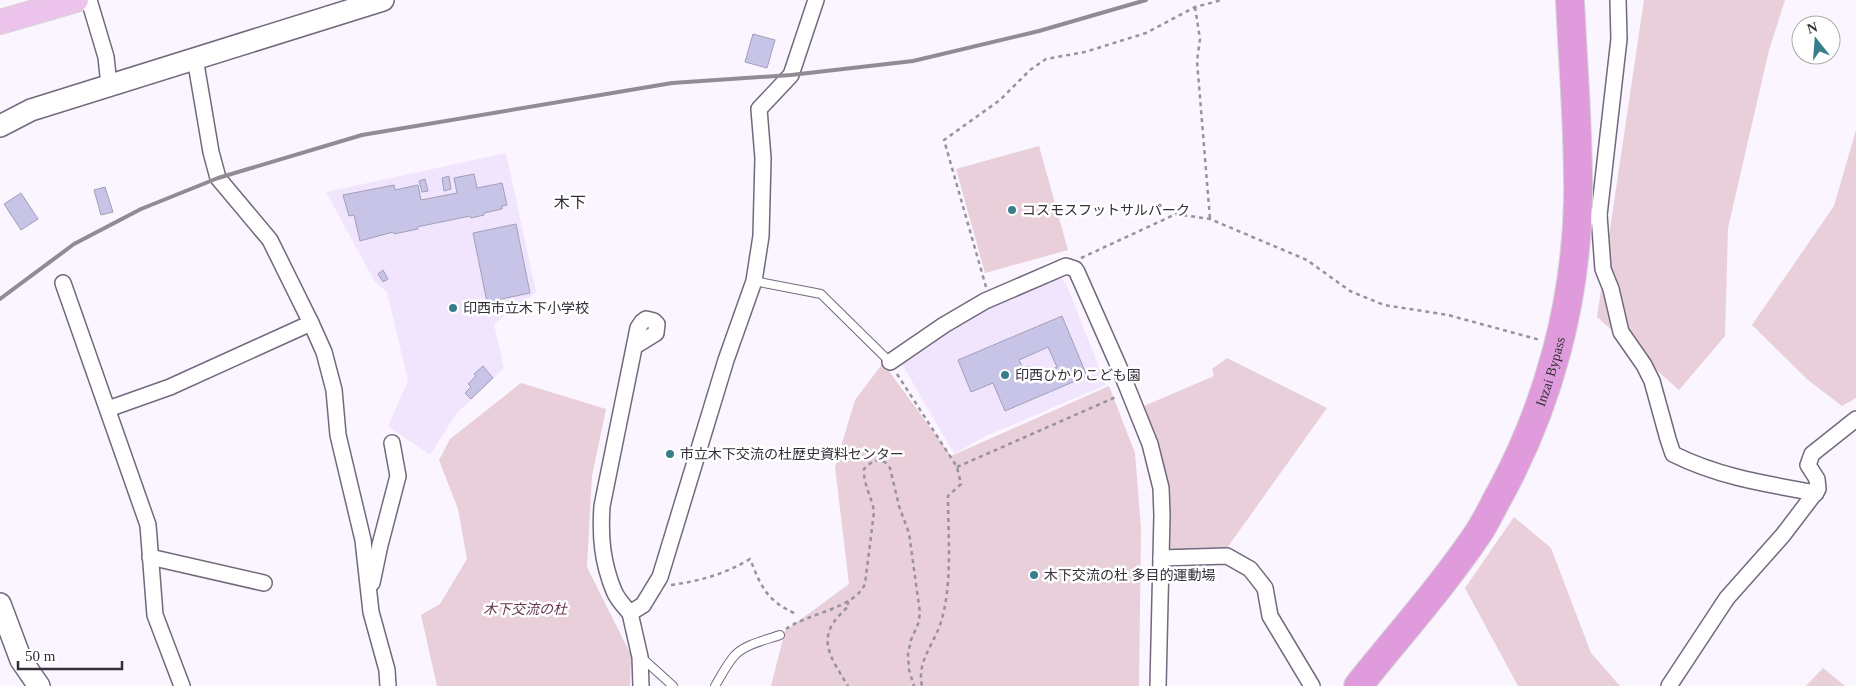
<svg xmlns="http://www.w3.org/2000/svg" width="1856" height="686" font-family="'Times New Roman','Noto Sans JP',serif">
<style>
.built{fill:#f1e5fd}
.green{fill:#e8cfda}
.building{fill:#c7c4e8;stroke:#a19fb6;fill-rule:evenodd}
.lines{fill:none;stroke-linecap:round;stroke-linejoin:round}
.lane-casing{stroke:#73687d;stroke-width:10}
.street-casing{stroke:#73687d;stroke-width:18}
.secondary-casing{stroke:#73687d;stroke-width:24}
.primary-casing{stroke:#d6d5d7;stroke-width:26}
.highway-casing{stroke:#d6d5d7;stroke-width:30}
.path{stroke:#97929b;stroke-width:2.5;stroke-dasharray:4 4;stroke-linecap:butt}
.lane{stroke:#fff;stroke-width:8}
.street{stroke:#fff;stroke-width:15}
.secondary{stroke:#fff;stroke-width:21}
.primary{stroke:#ecc3ea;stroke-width:24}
.highway{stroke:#df9bdc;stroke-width:28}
.rail{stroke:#908b94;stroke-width:4}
.poi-dot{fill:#387e8a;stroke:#fff;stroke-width:2}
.labels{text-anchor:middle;stroke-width:5;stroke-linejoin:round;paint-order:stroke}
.poi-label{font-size:14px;fill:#332e37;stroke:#fff;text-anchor:start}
.street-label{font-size:14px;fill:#332e37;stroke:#fff}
.park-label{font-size:14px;font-style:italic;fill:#67354f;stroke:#fff}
.quarter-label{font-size:16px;fill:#332e37;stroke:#fff}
</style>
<rect width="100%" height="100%" fill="#faf5fe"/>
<g class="built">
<path d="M506 153 536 292 494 324 504 368 456 414 430 455 388 426 408 381 387 292 375 282 326 192Z"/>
<path d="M1058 277 1062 279 1067 286 1106 385 986 436 954 454 902 364 944 333 1003 298Z"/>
</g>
<g class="green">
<path d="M1644 0H1785L1769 50 1728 228 1725 336 1679 390 1597 317Z"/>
<path d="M1856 130V398L1842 406 1808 380 1752 325 1834 206Z"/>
<path d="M1039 146 1068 250 985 273 956 169Z"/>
<path d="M1227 358 1327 408 1227 548 1219 554 1168 549 1157 444 1144 406 1214 376 1212 369Z"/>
<path d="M883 363 951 456 1109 386 1135 453 1141 528 1139 686H771L785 631 849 584 835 467 855 400Z"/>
<path d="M521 383 606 409 592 476 587 567 631 655 630 686H437L421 615 440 604 467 559 458 509 439 460 450 439Z"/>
<path d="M1514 517 1551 548 1591 653 1620 686H1518L1465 588Z"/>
<path d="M1823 668 1845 686H1806Z"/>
</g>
<g class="building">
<path d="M753 34 775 40 767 68 745 62Z"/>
<path d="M474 174 477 188 502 183 507 205 502 206V209L484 213V215L471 218 470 216 417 227 418 229 394 234 393 232 360 241 354 215 349 216 343 195 394 185 395 190 418 185 421 200 457 193 454 178Z"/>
<path d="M449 176 451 189 444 191 442 178Z"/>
<path d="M425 179 428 191 422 192 419 181Z"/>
<path d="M105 187 113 212 101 215 94 190Z"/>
<path d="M21 193 38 219 21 230 4 204Z"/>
<path d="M516 224 530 293 487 302 473 233Z"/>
<path d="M383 270 388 279 383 282 378 274Z"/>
<path d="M1062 316 1087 376 1005 411 993 383 971 392 958 360ZM1048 347 1057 367 1033 377 1029 366 1023 368 1019 360Z"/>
<path d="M483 366 493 378 471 399 465 393 471 387 468 384 476 376 474 374Z"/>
</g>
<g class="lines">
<g class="lane-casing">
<g id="lane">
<path d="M754 281 821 294 890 362"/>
<path d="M641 657 673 686"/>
<path d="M715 686C721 676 727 664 735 655 746 644 766 640 780 635"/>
</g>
</g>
<g class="street-casing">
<g id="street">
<path d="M89 0 106 57 109 85"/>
<path d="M195 58 211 152 218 178 270 240 311 323 324 352 334 390 338 435 363 540 371 612 387 670 388 686"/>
<path d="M1599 215 1603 269 1611 289 1621 332 1644 365 1652 381 1668 439 1673 454C1719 477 1766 484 1816 493"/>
<path d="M1590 216 1599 215 1619 39 1618 0"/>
<path d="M63 283 148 525 155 615 182 686"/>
<path d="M890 362 944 325 985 301 1066 266 1075 269 1077 272 1119 367 1150 444 1161 488 1162 515 1158 686"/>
<path d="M108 409 170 387 311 323"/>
<path d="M150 557 264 583"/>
<path d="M1161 558 1227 556 1250 569 1265 588 1270 616 1312 686"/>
<path d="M372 583 380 545 398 476 392 443"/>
<path d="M630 613C624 606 617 599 614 591 602 562 600 536 602 506L638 328 642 322 646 319 654 321 657 324 656 333 635 346"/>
<path d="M641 686 640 657 630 613 643 605 660 577 726 360 754 281 761 236 763 158 759 109 791 75 816 0"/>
<path d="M1669 686 1727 598 1783 535 1818 489 1817 479 1808 465 1812 454 1856 419"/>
</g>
</g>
<g class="secondary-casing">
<g id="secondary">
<path d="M0 126 31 110 383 0"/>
<path d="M0 604 21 660 39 686"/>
</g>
</g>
<g class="primary-casing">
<path id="primary" d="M0 22 76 0"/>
</g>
<g class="highway-casing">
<g id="highway">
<path id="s1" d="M1358 686C1398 636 1441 588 1477 535 1486 522 1493 506 1501 492 1549 403 1576 302 1578 200 1579 133 1573 67 1570 0"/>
</g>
</g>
<g class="path">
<path d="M1195 7 1200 39 1197 61 1210 219"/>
<path d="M1081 258 1176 214 1210 219 1307 260 1350 291 1384 305 1448 315 1540 340"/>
<path d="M986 287 944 140 1000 100 1030 70 1046 59 1085 52 1146 33 1195 7 1222 0"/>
<path d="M897 374 957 467 961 484 948 496C948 538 953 586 940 625 932 647 917 662 922 686"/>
<path d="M957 467 1116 397"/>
<path d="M671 585C700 581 725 574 750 559 762 588 766 600 796 614"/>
<path d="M847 601 849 606C814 636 828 653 848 686"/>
<path d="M786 629C808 613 854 609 865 584L874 512C872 497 863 484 864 469L873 461 880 460 886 463 890 468 899 506 909 533 920 613 918 624 911 640 908 654 909 670 914 686"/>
</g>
<use href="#lane" class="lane"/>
<use href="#street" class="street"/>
<use href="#secondary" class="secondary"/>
<use href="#primary" class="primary"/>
<use href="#highway" class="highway"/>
<path class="rail" d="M0 299 74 244 141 209 218 178 362 135 672 83 791 75 913 61 1039 31 1146 0"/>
</g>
<g class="poi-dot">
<circle cx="1012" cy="210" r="5"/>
<circle cx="453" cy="308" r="5"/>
<circle cx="1005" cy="375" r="5"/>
<circle cx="670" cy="454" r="5"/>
<circle cx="1034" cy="575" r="5"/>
</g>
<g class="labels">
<g class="poi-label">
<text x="1022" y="215">コスモスフットサルパーク</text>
<text x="463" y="313">印西市立木下小学校</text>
<text x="1015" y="380">印西ひかりこども園</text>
<text x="680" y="459">市立木下交流の杜歴史資料センター</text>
<text x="1044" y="580">木下交流の杜 多目的運動場</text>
</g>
<g class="street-label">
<text dy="5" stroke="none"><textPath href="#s1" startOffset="372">Inzai Bypass</textPath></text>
</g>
<g class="park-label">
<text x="525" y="614">木下交流の杜</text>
</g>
<g class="quarter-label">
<text x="570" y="208">木下</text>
</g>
</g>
<g transform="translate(1816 40) rotate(343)"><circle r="24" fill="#ffffff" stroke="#adabaf"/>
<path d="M0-4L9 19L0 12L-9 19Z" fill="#387e8a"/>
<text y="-8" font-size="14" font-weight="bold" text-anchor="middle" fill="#332e37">N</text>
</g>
<path d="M18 661v8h104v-8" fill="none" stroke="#332e37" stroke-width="2.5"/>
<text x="25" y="661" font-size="15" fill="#332e37" stroke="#ffffff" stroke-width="4" paint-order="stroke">50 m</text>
</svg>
